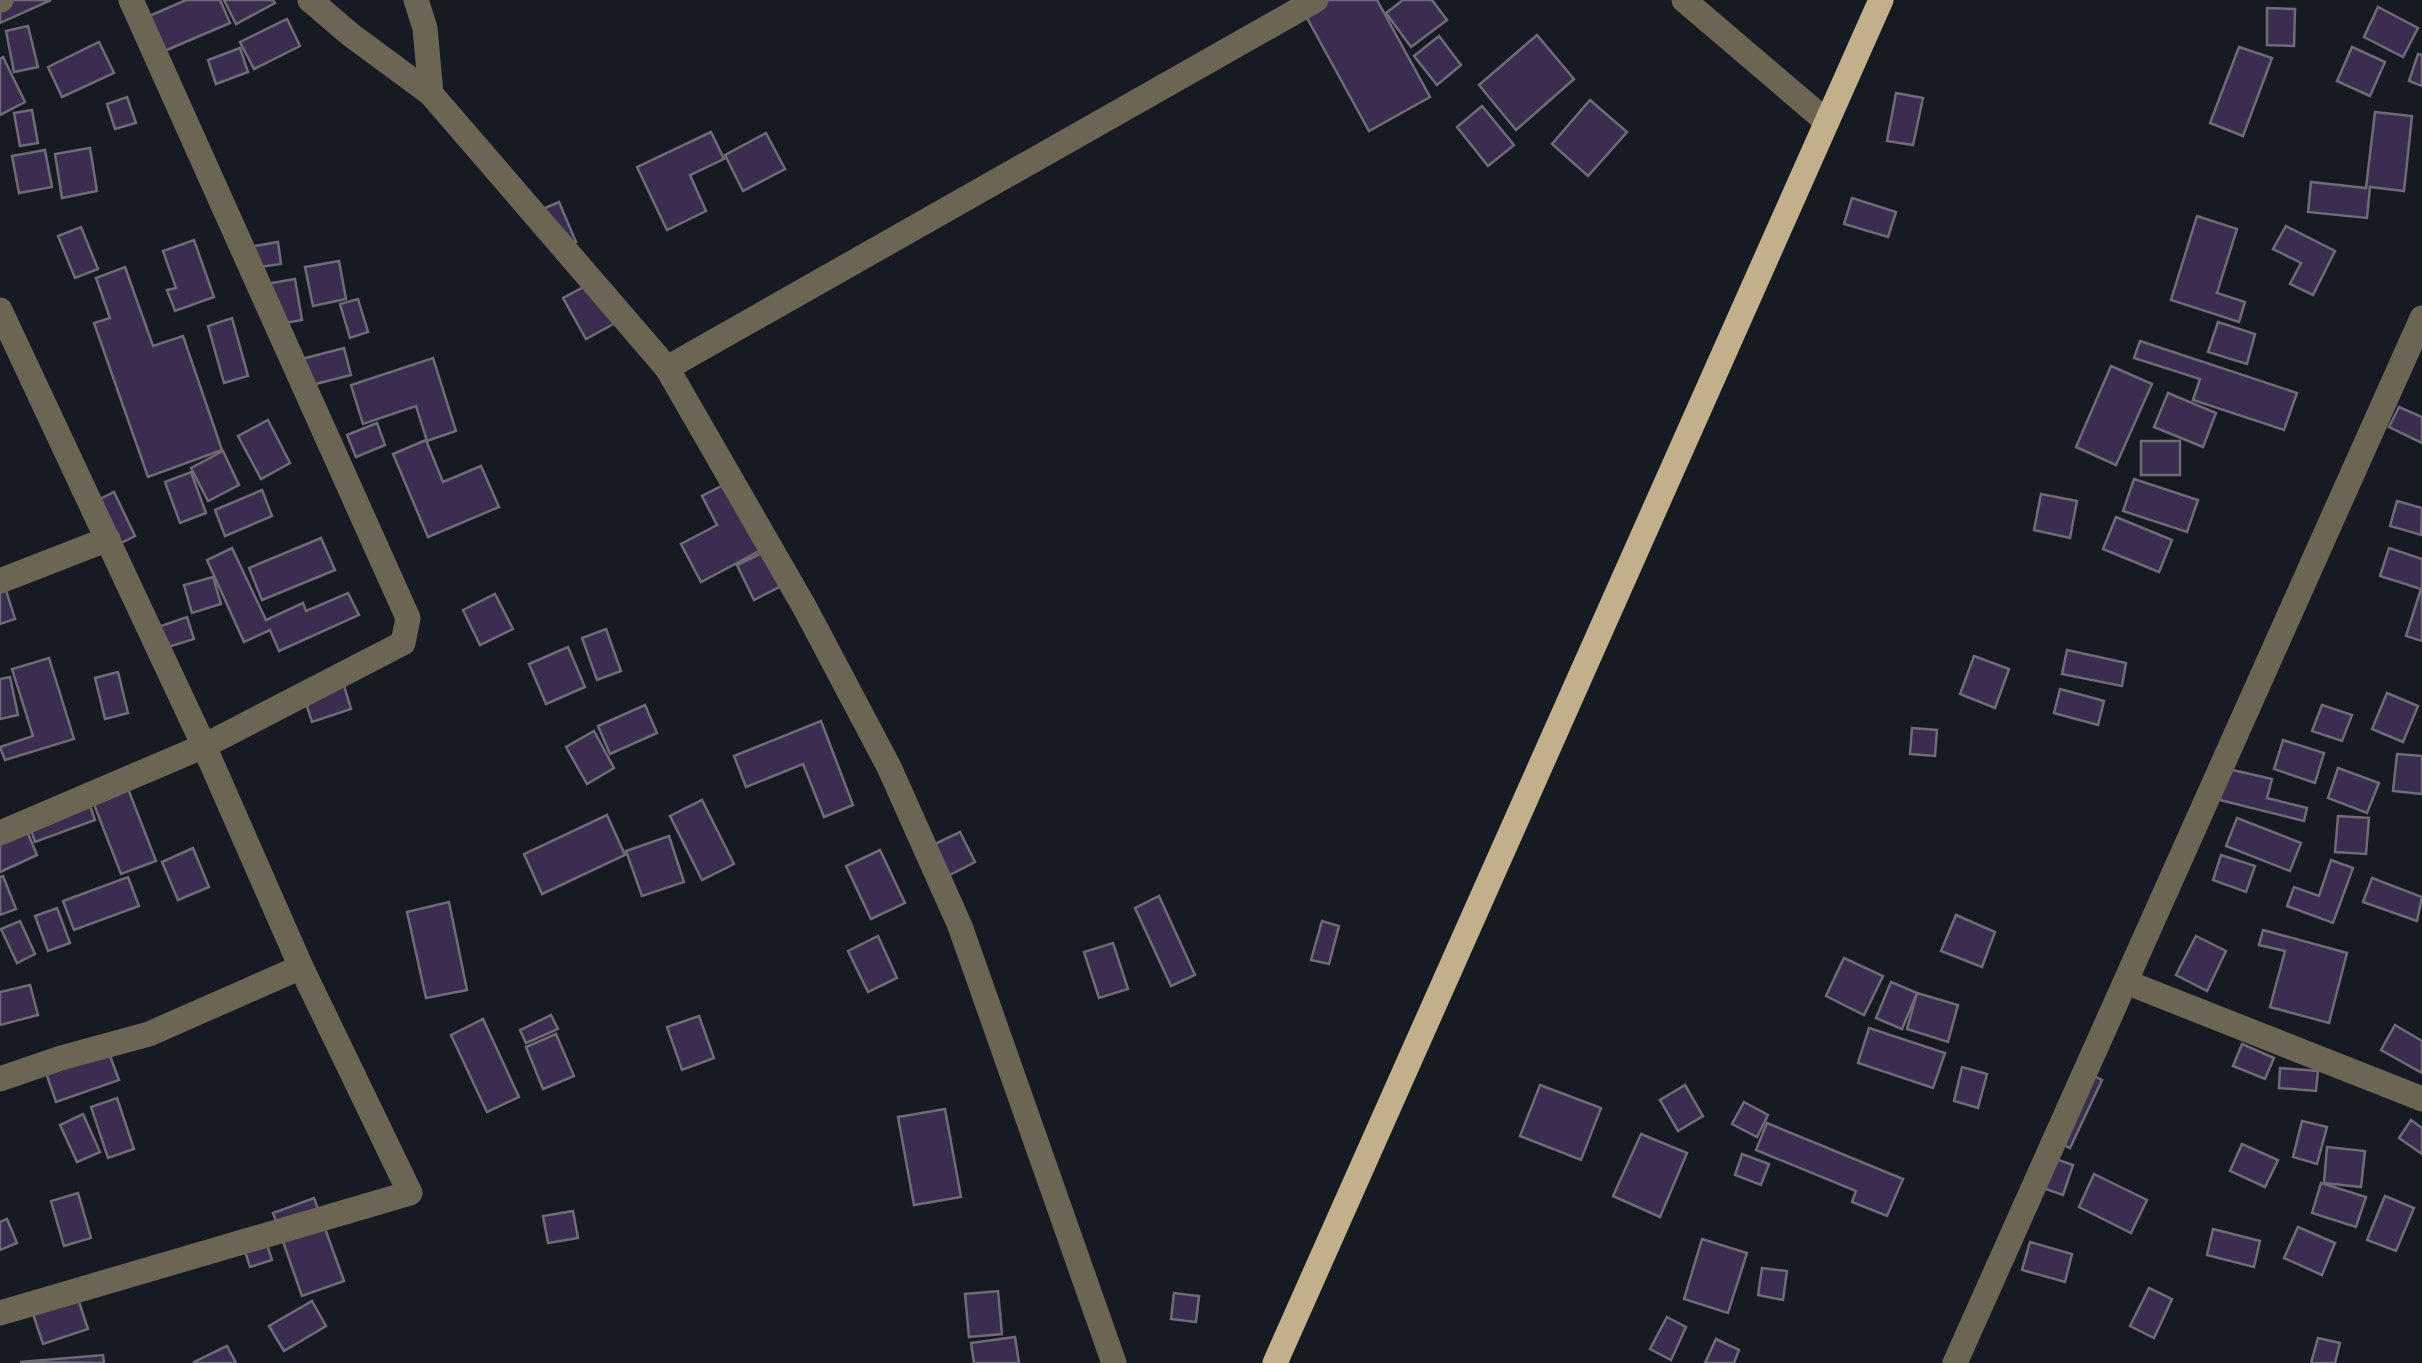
<svg xmlns="http://www.w3.org/2000/svg" width="2422" height="1363" font-family="'Work Sans',sans-serif">
<style>
.building{fill:#3a2d4f;stroke:#6f6b76;stroke-width:2.5}
.lines{fill:none;stroke-linecap:round;stroke-linejoin:round}
.minor{stroke:#6d6554;stroke-width:25}
.major{stroke:#c2b08d;stroke-width:25}
</style>
<rect width="100%" height="100%" fill="#161b23"/>
<g class="building">
<path d="M0 0H51L0 23Z"/>
<path d="M186 0H220L230 23 155 55 140 20Z"/>
<path d="M224 0H273L275 3 236 24Z"/>
<path d="M1313 0H1377L1430 97 1369 131 1301 7Z"/>
<path d="M1403 0H1432L1447 20 1411 47 1386 13Z"/>
<path d="M2378 7 2418 28 2403 57 2364 37Z"/>
<path d="M2267 8 2295 9 2294 46 2267 45Z"/>
<path d="M287 19 300 46 254 69 240 42Z"/>
<path d="M28 26 38 67 14 72 6 31Z"/>
<path d="M1537 35 1574 79 1516 130 1479 85Z"/>
<path d="M1439 36 1461 65 1437 85 1414 56Z"/>
<path d="M99 42 114 73 62 97 48 67Z"/>
<path d="M2239 47 2272 58 2243 136 2210 123Z"/>
<path d="M2352 47 2385 62 2370 96 2337 81Z"/>
<path d="M240 48 248 72 216 84 208 60Z"/>
<path d="M2418 54 2422 55V86L2409 81Z"/>
<path d="M3 57 25 102 0 115V59Z"/>
<path d="M1896 93 1923 98 1913 145 1887 141Z"/>
<path d="M127 97 136 123 115 129 107 104Z"/>
<path d="M1590 100 1627 132 1588 176 1552 144Z"/>
<path d="M1482 106 1514 145 1488 166 1457 127Z"/>
<path d="M32 110 38 143 20 146 14 113Z"/>
<path d="M2375 112 2412 116 2404 191 2370 187 2367 218 2308 212 2311 182 2366 188Z"/>
<path d="M711 132 724 159 690 175 706 211 667 230 637 167Z"/>
<path d="M766 133 785 169 743 191 725 155Z"/>
<path d="M90 148 97 191 62 198 55 154Z"/>
<path d="M45 150 52 187 19 193 12 156Z"/>
<path d="M1852 198 1896 212 1888 237 1844 224Z"/>
<path d="M559 202 576 242 553 252 536 212Z"/>
<path d="M2197 216 2237 229 2217 293 2245 302 2239 322 2171 300Z"/>
<path d="M2286 226 2335 251 2313 295 2290 284 2301 263 2273 249Z"/>
<path d="M81 227 98 269 75 278 58 236Z"/>
<path d="M194 240 214 297 175 311 167 290 176 288 163 251Z"/>
<path d="M278 242 281 264 253 268 249 247Z"/>
<path d="M339 261 346 299 313 306 305 267Z"/>
<path d="M125 267 153 346 183 336 222 450 148 477 94 323 110 318 96 278Z"/>
<path d="M295 279 302 320 274 325 266 284Z"/>
<path d="M595 281 617 322 586 339 563 298Z"/>
<path d="M358 299 368 332 350 338 340 304Z"/>
<path d="M232 318 248 376 224 383 208 326Z"/>
<path d="M2218 322 2255 334 2247 364 2208 352Z"/>
<path d="M2140 341 2297 393 2284 430 2193 400 2200 379 2134 358Z"/>
<path d="M344 348 351 375 304 387 298 360Z"/>
<path d="M433 358 456 431 427 441 416 406 363 424 351 385Z"/>
<path d="M2111 366 2152 384 2116 465 2076 447Z"/>
<path d="M2168 393 2216 413 2203 447 2154 427Z"/>
<path d="M2399 407 2422 417V443L2389 427Z"/>
<path d="M268 420 290 463 261 479 238 436Z"/>
<path d="M377 423 385 445 356 457 347 435Z"/>
<path d="M426 440 443 482 481 466 499 507 428 537 393 454Z"/>
<rect x="2141" y="441" width="39" height="34"/>
<path d="M223 451 239 485 208 501 191 468Z"/>
<path d="M191 472 206 513 180 523 165 482Z"/>
<path d="M735 479 769 546 701 582 681 544 717 525 702 496Z"/>
<path d="M2134 479 2198 500 2187 532 2123 511Z"/>
<path d="M262 490 272 516 225 536 215 510Z"/>
<path d="M114 492 135 536 117 545 96 501Z"/>
<path d="M2041 494 2077 501 2070 538 2034 530Z"/>
<path d="M2397 501 2422 508 2421 535 2390 526Z"/>
<path d="M2116 517 2172 540 2159 572 2103 549Z"/>
<path d="M321 538 335 570 262 600 249 568Z"/>
<path d="M779 545 795 579 754 600 737 565Z"/>
<path d="M232 548 266 620 303 603 306 611 348 593 359 615 279 651 270 630 244 642 207 560Z"/>
<path d="M2389 548 2422 559V641L2406 636 2421 589 2380 576Z"/>
<path d="M213 577 221 604 192 613 184 585Z"/>
<path d="M4 584 15 619 0 624V585Z"/>
<path d="M495 594 513 629 480 645 463 610Z"/>
<path d="M187 617 194 639 165 648 158 627Z"/>
<path d="M606 629 621 671 597 680 582 638Z"/>
<path d="M568 647 585 687 546 704 529 664Z"/>
<path d="M2067 650 2126 663 2122 686 2062 674Z"/>
<path d="M1974 656 2009 669 1995 708 1960 694Z"/>
<path d="M49 658 74 739 5 760 0 747 33 736 12 669Z"/>
<path d="M118 672 128 713 105 719 95 678Z"/>
<path d="M340 672 351 709 312 722 300 685Z"/>
<path d="M10 677 18 715 0 719V679Z"/>
<path d="M2060 689 2104 701 2098 725 2054 713Z"/>
<path d="M2387 693 2418 706 2403 742 2372 729Z"/>
<path d="M645 705 657 733 610 754 598 726Z"/>
<path d="M2322 705 2352 715 2342 741 2312 731Z"/>
<path d="M821 721 853 805 824 817 803 764 746 787 734 756Z"/>
<path d="M1912 728 1937 730 1935 756 1910 754Z"/>
<path d="M594 731 614 768 587 784 566 747Z"/>
<path d="M2283 740 2324 753 2315 783 2274 769Z"/>
<path d="M2397 754 2422 756V794L2393 791Z"/>
<path d="M2215 766 2272 779 2267 798 2307 808 2304 821 2208 797Z"/>
<path d="M2338 768 2379 783 2367 813 2328 798Z"/>
<path d="M125 781 156 861 121 874 90 794Z"/>
<path d="M87 797 95 820 35 842 27 818Z"/>
<path d="M702 800 734 864 702 880 670 816Z"/>
<path d="M607 815 625 855 542 894 524 854Z"/>
<path d="M2338 816 2369 818 2366 854 2335 852Z"/>
<path d="M2237 818 2301 843 2290 871 2226 846Z"/>
<path d="M24 824 37 855 0 872V835Z"/>
<path d="M960 832 975 862 936 882 920 851Z"/>
<path d="M669 836 684 882 642 896 626 851Z"/>
<path d="M193 848 209 887 178 900 162 862Z"/>
<path d="M880 850 905 903 871 919 846 866Z"/>
<path d="M2221 855 2255 866 2246 892 2213 880Z"/>
<path d="M2331 860 2353 868 2333 923 2287 906 2294 887 2319 896Z"/>
<path d="M3 876 16 909 0 915V877Z"/>
<path d="M128 877 139 906 74 930 63 901Z"/>
<path d="M2372 878 2422 897 2417 921 2363 902Z"/>
<path d="M1159 896 1195 975 1171 986 1135 908Z"/>
<path d="M449 902 467 990 426 998 407 912Z"/>
<path d="M57 908 70 943 48 951 35 916Z"/>
<path d="M1956 915 1995 932 1982 967 1941 951Z"/>
<path d="M20 921 35 954 17 963 1 929Z"/>
<path d="M1322 921 1339 926 1329 964 1311 960Z"/>
<path d="M2263 930 2347 953 2329 1023 2270 1007 2285 951 2259 945Z"/>
<path d="M878 936 897 978 868 992 848 951Z"/>
<path d="M2196 936 2226 951 2207 991 2176 975Z"/>
<path d="M1113 943 1128 989 1099 998 1084 952Z"/>
<path d="M1844 958 1883 976 1864 1015 1826 996Z"/>
<path d="M1891 982 1917 993 1902 1029 1876 1018Z"/>
<path d="M30 985 38 1015 0 1025V992Z"/>
<path d="M1917 993 1958 1005 1948 1042 1907 1029Z"/>
<path d="M551 1015 558 1029 526 1043 520 1030Z"/>
<path d="M699 1016 714 1058 682 1070 667 1027Z"/>
<path d="M483 1019 519 1097 487 1112 451 1035Z"/>
<path d="M2395 1025 2422 1041V1073L2381 1050Z"/>
<path d="M1869 1028 1945 1053 1933 1088 1858 1063Z"/>
<path d="M556 1034 574 1076 543 1089 526 1047Z"/>
<path d="M2242 1044 2274 1058 2265 1079 2233 1066Z"/>
<path d="M106 1045 119 1080 56 1102 44 1067Z"/>
<path d="M1962 1067 1987 1074 1978 1108 1954 1101Z"/>
<path d="M2078 1068 2102 1080 2070 1148 2046 1136Z"/>
<path d="M2280 1068 2318 1071 2316 1091 2279 1088Z"/>
<path d="M1540 1085 1601 1108 1581 1160 1520 1136Z"/>
<path d="M1685 1085 1703 1116 1678 1131 1660 1100Z"/>
<path d="M117 1098 134 1149 108 1158 91 1107Z"/>
<path d="M1744 1102 1768 1115 1757 1137 1732 1124Z"/>
<path d="M945 1109 961 1197 914 1205 898 1117Z"/>
<path d="M83 1114 100 1152 77 1162 60 1125Z"/>
<path d="M2411 1120 2422 1128V1154L2399 1138Z"/>
<path d="M2302 1121 2327 1127 2317 1164 2293 1157Z"/>
<path d="M1767 1123 1903 1179 1887 1216 1852 1202 1856 1191 1756 1150Z"/>
<path d="M1641 1134 1687 1153 1660 1217 1613 1196Z"/>
<path d="M2242 1144 2278 1160 2265 1187 2230 1171Z"/>
<path d="M2327 1147 2365 1151 2361 1187 2324 1183Z"/>
<path d="M1742 1154 1769 1164 1761 1185 1735 1175Z"/>
<path d="M2047 1156 2073 1165 2063 1195 2037 1186Z"/>
<path d="M2094 1174 2147 1200 2131 1233 2079 1207Z"/>
<path d="M2321 1183 2366 1197 2356 1227 2312 1213Z"/>
<path d="M78 1193 91 1238 64 1246 51 1201Z"/>
<path d="M2385 1196 2414 1208 2396 1251 2367 1240Z"/>
<path d="M314 1198 344 1281 302 1296 273 1213Z"/>
<path d="M573 1211 578 1238 548 1243 543 1216Z"/>
<path d="M7 1219 17 1243 0 1250V1222Z"/>
<path d="M261 1226 272 1260 250 1267 239 1233Z"/>
<path d="M2298 1227 2335 1243 2322 1275 2284 1258Z"/>
<path d="M2213 1229 2260 1241 2254 1267 2207 1255Z"/>
<path d="M1702 1239 1747 1253 1728 1313 1684 1299Z"/>
<path d="M2030 1242 2072 1254 2065 1282 2022 1270Z"/>
<path d="M1762 1268 1787 1271 1783 1300 1758 1295Z"/>
<path d="M2149 1288 2172 1299 2154 1338 2130 1326Z"/>
<path d="M998 1291 1002 1334 969 1337 965 1294Z"/>
<path d="M1174 1293 1199 1296 1196 1322 1171 1319Z"/>
<path d="M77 1296 88 1329 43 1344 32 1311Z"/>
<path d="M312 1301 326 1326 284 1351 269 1326Z"/>
<path d="M1667 1317 1686 1327 1671 1360 1650 1349Z"/>
<path d="M1015 1337 1019 1363H974L971 1343Z"/>
<path d="M2318 1338 2340 1343 2335 1363H2311Z"/>
<path d="M1716 1339 1739 1350 1734 1363H1705Z"/>
<path d="M227 1346 236 1363H194V1362Z"/>
<path d="M103 1355 104 1363 20 1362Z"/>
</g>
<g class="lines">
<g class="minor">
<path d="M0 0H1"/>
<path d="M310 0 351 35 431 94 667 368 805 608 889 767 960 926 1114 1363"/>
<path d="M416 0 425 28 431 94"/>
<path d="M1684 0 1827 122"/>
<path d="M0 310 204 746 301 967 410 1193 0 1313"/>
<path d="M667 368 1316 0"/>
<path d="M0 581 108 539"/>
<path d="M0 833 204 746 403 643 408 618 131 0"/>
<path d="M2126 982 2422 1099"/>
<path d="M0 1079 61 1058 149 1034 301 967"/>
<path d="M1955 1363 2422 318"/>
</g>
<path class="major" d="M1275 1363 1881 0"/>
</g>
</svg>
